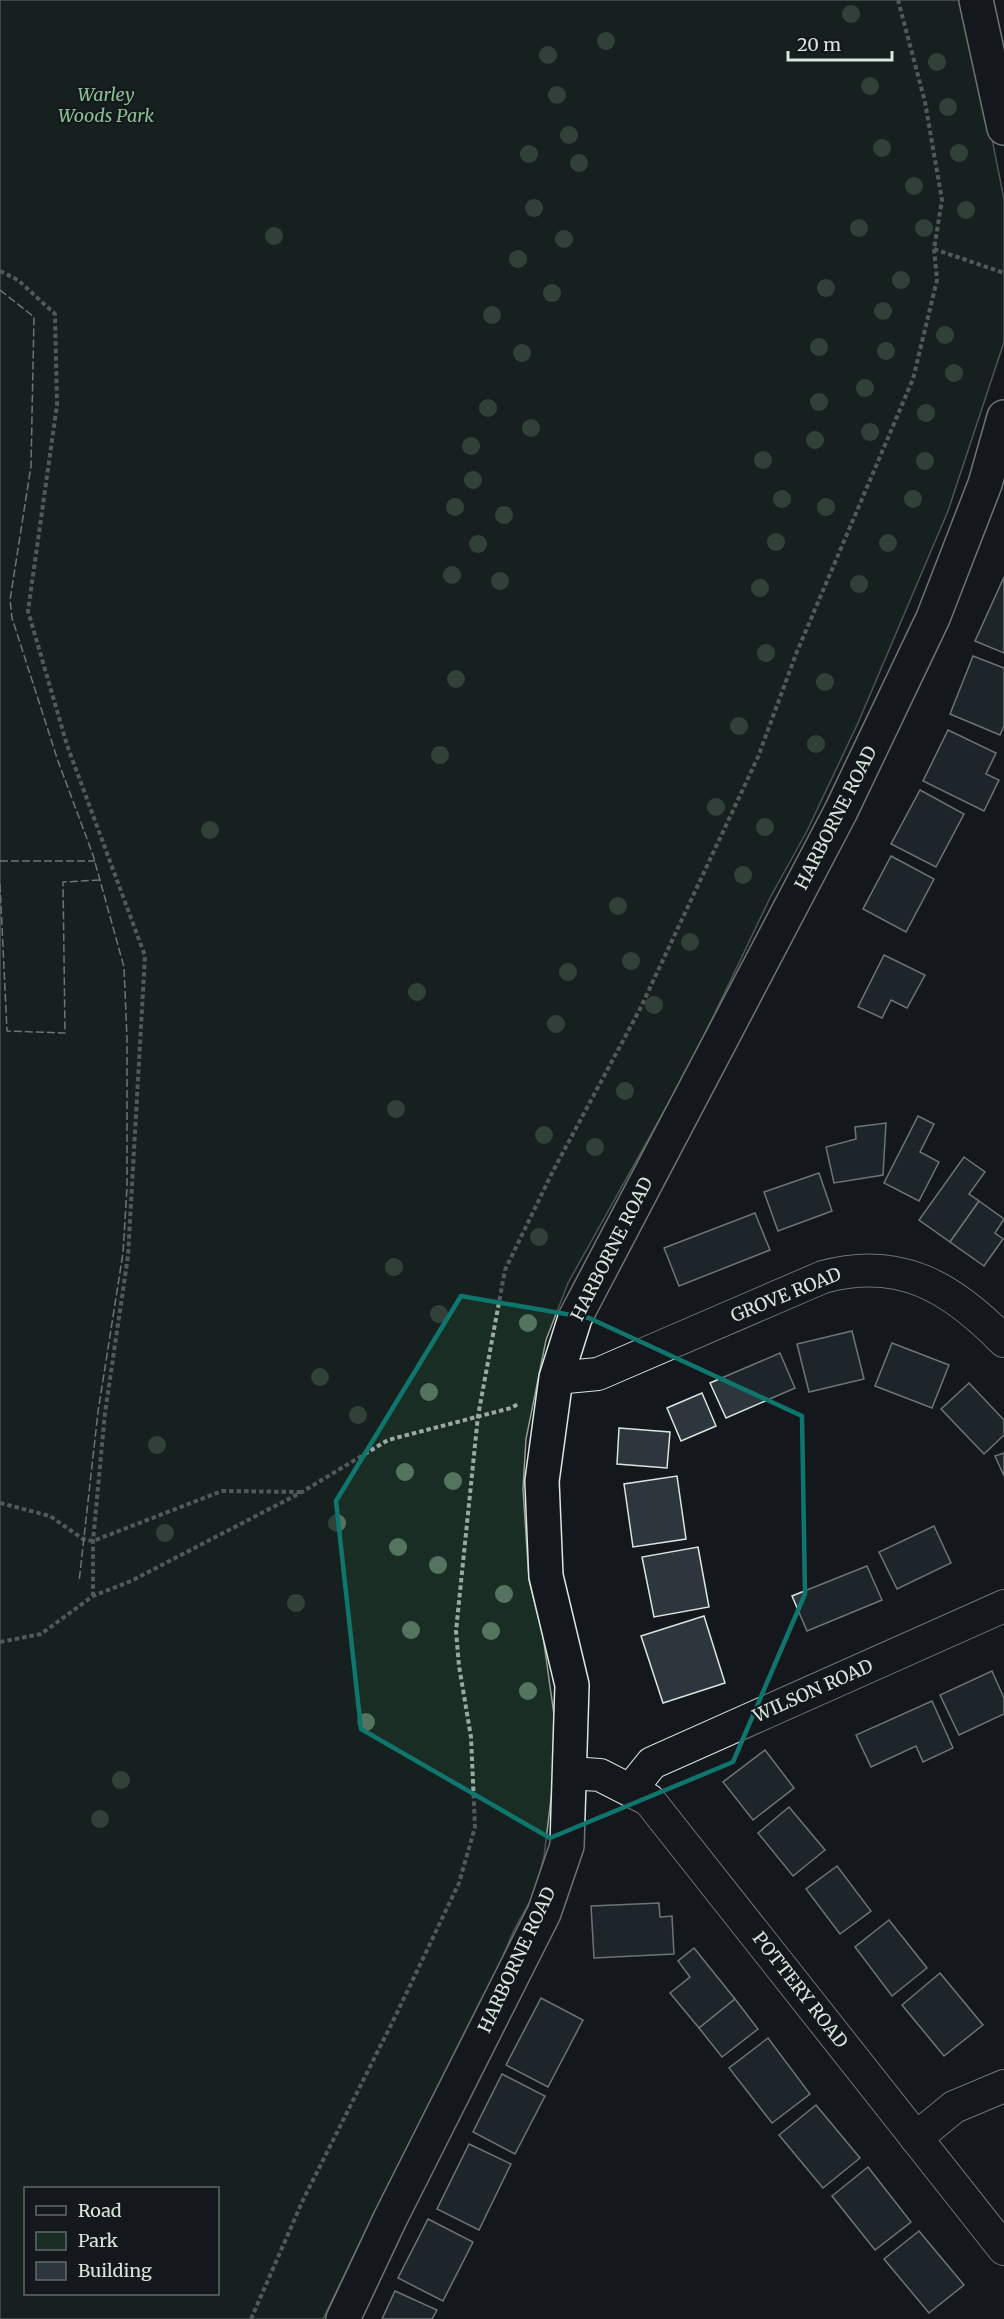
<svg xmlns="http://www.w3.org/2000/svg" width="1004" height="2319" font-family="Merriweather,serif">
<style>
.green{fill:#1a2d24;stroke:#939e99;stroke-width:1.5;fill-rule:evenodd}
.building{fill:#2c363c;stroke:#d8e6dc;stroke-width:1.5}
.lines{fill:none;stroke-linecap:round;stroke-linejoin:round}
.minor-casing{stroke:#d8e6dc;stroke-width:34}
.tertiary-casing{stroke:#d8e6dc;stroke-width:36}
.path{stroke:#9da8a2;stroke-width:4;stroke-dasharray:4.5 3;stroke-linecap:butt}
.minor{stroke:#14181c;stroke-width:32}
.tertiary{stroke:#14181c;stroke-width:33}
.fence{stroke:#d8e6dc;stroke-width:1.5;stroke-dasharray:8 3;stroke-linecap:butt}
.tree{fill:#55745f}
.marked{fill:none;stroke:#0f766e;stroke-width:4.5;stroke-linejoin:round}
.labels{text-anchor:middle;stroke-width:4.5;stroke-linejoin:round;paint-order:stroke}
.park-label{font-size:18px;font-style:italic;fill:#8ac095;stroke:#14181c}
.street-label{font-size:18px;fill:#d8e6dc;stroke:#14181c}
</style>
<rect width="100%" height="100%" fill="#14181c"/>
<path class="green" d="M0 0H961L974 49 1004 199V342L948 511 858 723 807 831 770 898 692 1061 568 1283 546 1340 526 1439 523 1489 529 1580 543 1636 555 1722V1765L544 1857 535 1892 514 1930 495 1975 386 2189 323 2319H0ZM26 2188H218V2294H26Z"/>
<g class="building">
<path d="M1004 577V653L975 641Z"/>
<path d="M973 656 1004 668V726L1000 735 950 714Z"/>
<path d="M948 730 996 753 986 774 999 780 984 811 923 781Z"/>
<path d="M920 790 964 814 936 867 891 844Z"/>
<path d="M891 856 934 879 906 932 863 909Z"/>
<path d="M884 955 925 975 907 1008 891 1000 882 1018 858 1007Z"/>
<path d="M918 1116 934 1124 920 1152 939 1162 919 1201 884 1183Z"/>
<path d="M886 1123 883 1175 834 1183 826 1147 856 1139 855 1127Z"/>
<path d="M964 1157 985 1172 969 1194 979 1201 950 1242 919 1220Z"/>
<path d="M819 1173 832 1211 778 1231 764 1192Z"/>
<path d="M979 1201 1004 1219 995 1233 1003 1239 984 1266 950 1242Z"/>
<path d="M755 1213 770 1250 679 1286 664 1248Z"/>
<path d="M852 1331 864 1379 809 1392 797 1344Z"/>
<path d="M892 1343 949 1365 932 1408 875 1386Z"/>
<path d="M780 1353 795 1388 726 1418 710 1383Z"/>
<path d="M969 1383 1004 1420V1435L984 1454 941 1409Z"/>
<path d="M702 1393 716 1426 681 1441 667 1408Z"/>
<path d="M619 1428 670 1432 667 1468 617 1464Z"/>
<path d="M1004 1453V1476L995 1456Z"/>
<path d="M677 1476 686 1539 633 1547 624 1484Z"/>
<path d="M934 1526 951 1563 897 1589 879 1552Z"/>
<path d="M698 1547 709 1607 654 1617 642 1557Z"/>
<path d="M867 1566 882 1600 807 1631 792 1596Z"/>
<path d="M704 1616 725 1683 663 1703 641 1636Z"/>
<path d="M992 1671 1004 1698V1714L959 1735 940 1695Z"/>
<path d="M932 1701 953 1748 923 1762 916 1746 871 1767 856 1735Z"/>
<path d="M765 1750 794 1788 753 1820 723 1782Z"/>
<path d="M789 1807 825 1850 793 1876 758 1833Z"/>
<path d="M837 1866 871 1911 840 1934 806 1889Z"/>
<path d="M659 1903 660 1917 672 1916 674 1954 594 1958 591 1906Z"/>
<path d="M889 1920 927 1968 892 1996 855 1947Z"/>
<path d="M694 1948 735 1999 699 2028 670 1993 690 1977 678 1961Z"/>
<path d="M940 1973 983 2025 944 2056 902 2005Z"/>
<path d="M541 1998 583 2020 548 2087 506 2065Z"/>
<path d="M735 1999 758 2029 722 2057 699 2028Z"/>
<path d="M768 2038 810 2094 772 2123 729 2068Z"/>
<path d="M502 2074 545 2096 515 2154 473 2132Z"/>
<path d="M816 2105 860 2158 823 2188 779 2135Z"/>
<path d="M469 2144 511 2164 479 2230 437 2209Z"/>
<path d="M868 2167 911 2222 875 2250 832 2196Z"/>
<path d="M428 2219 473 2242 443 2301 398 2278Z"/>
<path d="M919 2231 964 2285 929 2313 884 2259Z"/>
<path d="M395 2291 437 2310 432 2319H382Z"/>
</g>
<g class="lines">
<g class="minor-casing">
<g id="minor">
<path d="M556 1378 598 1374 823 1277C900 1256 951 1287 1004 1341"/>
<path d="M569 1773 600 1775 649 1800 1004 2249"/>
<path d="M631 1789 652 1763 1004 1606"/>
<path d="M916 2138 954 2107 1004 2086"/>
</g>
</g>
<g class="tertiary-casing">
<g id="tertiary">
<path d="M976 0 1004 128"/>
<path d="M343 2319 390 2219 544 1913 567 1846 572 1685 546 1576 542 1481 556 1378 575 1318 841 811 933 618 985 484 1004 417"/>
</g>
</g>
<g class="path">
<path d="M934 249 1004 273"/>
<path d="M0 271 18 280 55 314 57 405 28 611 67 745 145 956 128 1256 105 1413 93 1541V1596"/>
<path d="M0 1503 50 1516 83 1539 93 1541 222 1491 301 1492"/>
<path d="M0 1642 41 1634 93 1596 131 1581 302 1492 388 1440 511 1408 518 1404"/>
<path d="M251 2319 303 2200 396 2015 459 1883 475 1827 471 1737 459 1666 456 1631 478 1416 505 1270 553 1171 640 1009 758 757 796 654 913 379 937 280 934 249 942 200 925 102 898 0"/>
</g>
<use href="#minor" class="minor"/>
<use href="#tertiary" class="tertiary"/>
<g class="fence">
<path d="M0 290 34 317 31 466 10 600 12 618 58 761 93 855 124 967 127 1039V1187L123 1253 98 1412 79 1582"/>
<path d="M0 861H95"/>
<path d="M0 884 7 1031 65 1033 63 882 100 880V878"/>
</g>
</g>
<g class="tree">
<circle cx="851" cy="14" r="9"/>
<circle cx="606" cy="41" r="9"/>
<circle cx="548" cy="55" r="9"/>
<circle cx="937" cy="62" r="9"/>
<circle cx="870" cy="86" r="9"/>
<circle cx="557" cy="95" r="9"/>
<circle cx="948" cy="107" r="9"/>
<circle cx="569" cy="135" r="9"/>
<circle cx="882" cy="148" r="9"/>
<circle cx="959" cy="153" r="9"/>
<circle cx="529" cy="154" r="9"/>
<circle cx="579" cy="163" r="9"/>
<circle cx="914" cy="186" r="9"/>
<circle cx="534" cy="208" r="9"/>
<circle cx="966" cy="210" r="9"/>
<circle cx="859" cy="228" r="9"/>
<circle cx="924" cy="228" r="9"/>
<circle cx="274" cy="236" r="9"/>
<circle cx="564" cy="239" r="9"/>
<circle cx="518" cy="259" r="9"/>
<circle cx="901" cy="280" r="9"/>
<circle cx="826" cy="288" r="9"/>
<circle cx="552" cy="293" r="9"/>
<circle cx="883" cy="311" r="9"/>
<circle cx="492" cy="315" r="9"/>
<circle cx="945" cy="335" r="9"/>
<circle cx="819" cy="347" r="9"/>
<circle cx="886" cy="351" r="9"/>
<circle cx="522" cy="353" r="9"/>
<circle cx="954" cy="373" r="9"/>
<circle cx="865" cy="388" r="9"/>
<circle cx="819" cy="402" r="9"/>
<circle cx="488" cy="408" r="9"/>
<circle cx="926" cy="413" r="9"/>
<circle cx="531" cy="428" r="9"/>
<circle cx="870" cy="432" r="9"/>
<circle cx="815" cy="440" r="9"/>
<circle cx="471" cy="446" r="9"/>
<circle cx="763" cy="460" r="9"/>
<circle cx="925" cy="461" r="9"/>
<circle cx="473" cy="480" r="9"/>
<circle cx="782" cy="499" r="9"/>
<circle cx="913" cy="499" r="9"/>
<circle cx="455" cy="507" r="9"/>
<circle cx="826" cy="507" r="9"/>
<circle cx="504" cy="515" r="9"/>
<circle cx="776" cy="542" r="9"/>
<circle cx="888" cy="543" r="9"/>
<circle cx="478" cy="544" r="9"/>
<circle cx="452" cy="575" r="9"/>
<circle cx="500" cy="581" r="9"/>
<circle cx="859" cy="584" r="9"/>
<circle cx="760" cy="588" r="9"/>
<circle cx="766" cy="653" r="9"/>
<circle cx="456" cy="679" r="9"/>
<circle cx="825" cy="682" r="9"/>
<circle cx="739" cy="726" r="9"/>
<circle cx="816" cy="744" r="9"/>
<circle cx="440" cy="755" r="9"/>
<circle cx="716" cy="807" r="9"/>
<circle cx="765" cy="827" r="9"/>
<circle cx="210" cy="830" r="9"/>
<circle cx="743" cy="875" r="9"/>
<circle cx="618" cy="906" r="9"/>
<circle cx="690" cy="942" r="9"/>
<circle cx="631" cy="961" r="9"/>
<circle cx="568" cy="972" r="9"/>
<circle cx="417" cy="992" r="9"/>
<circle cx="654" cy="1005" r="9"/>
<circle cx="556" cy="1024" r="9"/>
<circle cx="625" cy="1091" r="9"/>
<circle cx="396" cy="1109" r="9"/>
<circle cx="544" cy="1135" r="9"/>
<circle cx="595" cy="1147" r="9"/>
<circle cx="539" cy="1237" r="9"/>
<circle cx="394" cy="1267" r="9"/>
<circle cx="439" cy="1314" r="9"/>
<circle cx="528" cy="1323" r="9"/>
<circle cx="320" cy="1377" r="9"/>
<circle cx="429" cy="1392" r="9"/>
<circle cx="358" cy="1415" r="9"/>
<circle cx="157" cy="1445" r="9"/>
<circle cx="405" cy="1472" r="9"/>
<circle cx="453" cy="1481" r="9"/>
<circle cx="337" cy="1523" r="9"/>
<circle cx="165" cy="1533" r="9"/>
<circle cx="398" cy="1547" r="9"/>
<circle cx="438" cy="1565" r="9"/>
<circle cx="504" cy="1594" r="9"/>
<circle cx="296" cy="1603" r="9"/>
<circle cx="411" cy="1630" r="9"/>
<circle cx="491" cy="1631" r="9"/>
<circle cx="528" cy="1691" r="9"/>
<circle cx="366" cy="1722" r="9"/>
<circle cx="121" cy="1780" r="9"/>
<circle cx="100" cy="1819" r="9"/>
</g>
<path d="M0 0H1004V2319H0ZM461 1296 589 1318 802 1416 805 1594 733 1762 550 1838 361 1729 336 1501Z" fill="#14181c" fill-opacity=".55" fill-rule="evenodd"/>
<path class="marked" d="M461 1296 589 1318 802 1416 805 1594 733 1762 550 1838 361 1729 336 1501Z"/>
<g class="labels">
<g class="park-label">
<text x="106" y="101">Warley<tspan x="106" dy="21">Woods Park</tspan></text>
</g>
<g class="street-label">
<text transform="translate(836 818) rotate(-63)" y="6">HARBORNE ROAD</text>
<text transform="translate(612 1249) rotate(-63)" y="6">HARBORNE ROAD</text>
<text transform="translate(786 1295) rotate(-22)" y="6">GROVE ROAD</text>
<text transform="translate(813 1691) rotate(-24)" y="6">WILSON ROAD</text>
<text transform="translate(517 1960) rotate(-65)" y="6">HARBORNE ROAD</text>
<text transform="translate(800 1990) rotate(52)" y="6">POTTERY ROAD</text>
</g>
</g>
<rect x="24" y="2187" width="195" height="108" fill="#14181c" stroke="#626a69" stroke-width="1.5"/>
<rect x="36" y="2206" width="30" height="9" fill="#14181c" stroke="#626a69" stroke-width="1.5"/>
<text x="78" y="2217" font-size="18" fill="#d8e6dc">Road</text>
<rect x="36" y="2232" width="30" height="18" fill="#1a2d24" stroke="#626a69" stroke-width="1.5"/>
<text x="78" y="2247" font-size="18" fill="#d8e6dc">Park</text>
<rect x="36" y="2262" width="30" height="18" fill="#2c363c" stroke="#626a69" stroke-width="1.5"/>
<text x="78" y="2277" font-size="18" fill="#d8e6dc">Building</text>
<path d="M788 51v9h104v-9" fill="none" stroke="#d8e6dc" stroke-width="3"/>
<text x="797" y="51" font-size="18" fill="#d8e6dc" stroke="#14181c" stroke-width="4.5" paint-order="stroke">20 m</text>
</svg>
